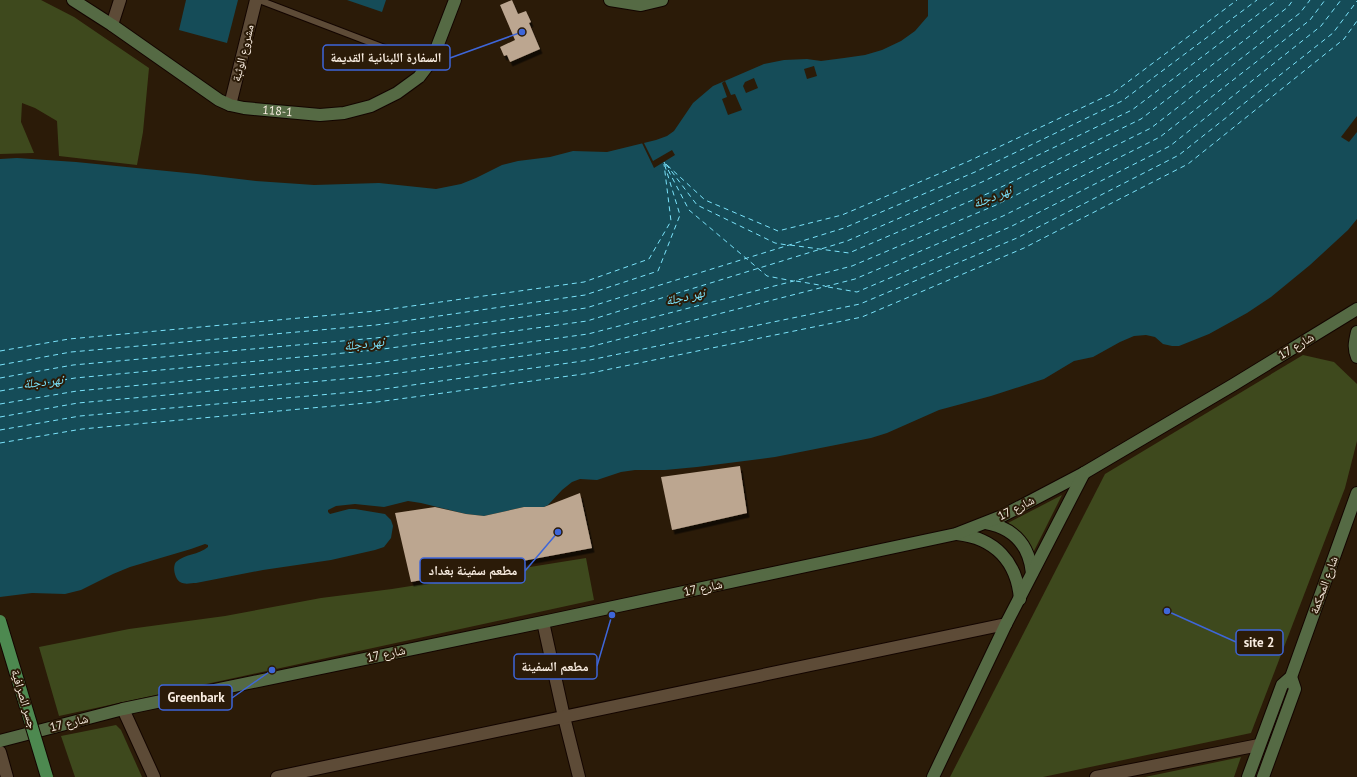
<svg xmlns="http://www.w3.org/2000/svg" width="1357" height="777" font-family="'PT Sans','Noto Naskh Arabic',sans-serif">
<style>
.green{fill:#3e491d}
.water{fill:#154c58}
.pier{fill:#2b1b08}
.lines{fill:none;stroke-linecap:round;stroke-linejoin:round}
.ferry{stroke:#7be3fb;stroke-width:1;stroke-dasharray:5 4;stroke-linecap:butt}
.building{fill:#bca690;filter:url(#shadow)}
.lane-casing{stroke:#130500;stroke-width:8}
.street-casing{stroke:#130500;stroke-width:14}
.secondary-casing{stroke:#130500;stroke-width:14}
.lane{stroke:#5d4b37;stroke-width:6}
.street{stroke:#5d4b37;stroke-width:12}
.secondary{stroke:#556a44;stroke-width:12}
.primary-bridge-casing{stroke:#130500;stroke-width:14;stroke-linecap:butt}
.primary-bridge{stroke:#4d8950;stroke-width:12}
.labels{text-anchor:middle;stroke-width:4;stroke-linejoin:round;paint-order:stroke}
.street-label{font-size:12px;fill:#f9ede1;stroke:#2b1b08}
.water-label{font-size:13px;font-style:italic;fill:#7be3fb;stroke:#2b1b08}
.leader{fill:none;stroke:#3e66d9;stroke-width:1.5}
.callout-dot{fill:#3e66d9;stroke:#2b1b08;stroke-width:1.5}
.callout{fill:#2b1b08;stroke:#3e66d9;stroke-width:1.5}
.callout-label{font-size:13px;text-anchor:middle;font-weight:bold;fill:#f9ede1}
</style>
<defs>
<filter id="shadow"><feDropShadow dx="2.5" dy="4.5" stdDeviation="0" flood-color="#0009"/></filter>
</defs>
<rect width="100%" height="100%" fill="#2b1b08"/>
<g class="green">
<path d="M0 0H41L74 17 149 68 143 132 137 165 59 156 57 121 35 108 22 103 21 122 34 153 0 154Z"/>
<path d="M1303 355 1334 362 1357 384V441L1345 488 1251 733 1043 777H950L1105 474Z"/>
<path d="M1062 495 1034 551H1033L1024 537 1008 523Z"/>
<path d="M586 558 594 600 59 716 39 647 129 629 225 616 321 598 392 589Z"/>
<path d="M116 725 121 730 142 777H75L61 736Z"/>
<path d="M1241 757 1234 777H1145Z"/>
</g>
<g class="water">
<path d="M186 0H238L227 43 179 30Z"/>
<path d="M347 0H386L382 12Z"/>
<path d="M928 0H1357V219L1348 230 1310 265 1271 297 1247 313 1209 334 1179 346H1172L1163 344 1155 337 1146 335 1134 336 1120 342 1093 357 1074 361 1044 379 991 396 939 410 887 433 871 438 775 457 697 467 665 470H635L621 472 597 480 580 479 572 482 562 490 548 505 544 507H524L484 516 466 514 421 503 408 501 384 507 355 504 336 506 328 510V512L330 514 349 509H355L385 514 391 520 393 526 391 538 384 547 375 550 331 560 263 570 196 583C191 583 185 585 180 582 175 579 172 567 176 562 184 554 199 555 208 547V545L205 544 191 549 130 567 113 574 81 590 65 594 32 593 0 597V159L17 158 76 162 197 174 256 181 314 185 379 183 436 189 461 184 476 178 502 165 518 161 550 157 573 151 607 152 656 140 667 136 674 131 693 103 713 86 764 64 784 60 807 59 821 61 844 58 865 55 882 50 901 41 915 31 928 16Z"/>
</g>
<g class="pier">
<path d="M814 66 817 76 807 79 804 69Z"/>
<path d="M754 78 758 88 746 93 743 86 745 82Z"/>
<path d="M725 81 731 95 735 94 742 110 728 115 722 99 727 97 722 83Z"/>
<path d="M1357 116V132L1349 142 1341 137Z"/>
<path d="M642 143H644L653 161 672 150 675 155 654 168Z"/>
</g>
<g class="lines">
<g class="ferry">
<path d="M664 162 689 210 767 276 793 281"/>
<path d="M666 164 697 205 775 243 787 245"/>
<path d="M667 165 705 200 778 231 842 215 969 161 1113 93 1237 0"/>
<path d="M790 245 849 253 989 193 1141 119 1288 7 1293 0"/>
<path d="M796 281 825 286"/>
<path d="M828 287 857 292 1010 227 1170 146 1321 26 1341 0"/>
<path d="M0 351 69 339 376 311 584 282 649 259 671 221 664 164"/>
<path d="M0 365 71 352 376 325 585 295 658 271 680 215 665 166"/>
<path d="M0 378 73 365 376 338 586 308 844 228 975 172 1122 101 1257 0"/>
<path d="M0 391 75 378 376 350 587 321 847 241 982 182 1132 110 1277 0"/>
<path d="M0 404 77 391 376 363 588 334 852 266 996 205 1151 128 1300 13 1310 0"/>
<path d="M0 417 78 403 377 376 589 347 855 279 1003 216 1160 137 1310 20 1325 0"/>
<path d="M0 430 80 416 377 390 590 360 860 304 1017 238 1179 155 1333 33 1357 1"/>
<path d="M0 443 82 429 377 402 591 373 862 317 1024 248 1188 164 1344 39 1357 21"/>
</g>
</g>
<g class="building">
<path d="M512 0 518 14 526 11 531 22 529 23 540 49 510 62 507 55 504 56 500 47 515 40 500 5Z"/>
<path d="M740 466 747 513 672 530 661 477Z"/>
<path d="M580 493 592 548 411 582 395 513 435 507 466 514 484 516 524 507H544Z"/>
</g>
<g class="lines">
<g class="lane-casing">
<path id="lane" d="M259 0 390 50"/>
</g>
<g class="street-casing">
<g id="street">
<path d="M112 25 120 0"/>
<path d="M230 105 256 0"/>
<path d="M543 622 564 717 579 777"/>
<path d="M123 709 154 777"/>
<path d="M0 752 7 777"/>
<path d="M277 777 1006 624"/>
<path d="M1096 777 1259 745"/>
</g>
</g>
<g class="secondary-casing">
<g id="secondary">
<path id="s1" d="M73 0 112 25 219 100 230 105 244 108 320 115 344 113 371 106 397 93 419 77 432 60 455 0"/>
<path d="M610 0 641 5 662 0"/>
<path d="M1357 332C1355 341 1353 348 1357 357"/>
<path d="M986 523C1014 528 1029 545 1032 573"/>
<path d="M957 534C995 538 1017 562 1020 599"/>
<path d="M0 741 123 709 543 622 956 534 1002 516 1084 473 1233 385 1357 309"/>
<path d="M933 777 1006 624 1084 473"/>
<path d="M1248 777 1282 685 1291 677 1357 493"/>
<path d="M1263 777 1295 689 1291 677"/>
</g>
</g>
<use href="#lane" class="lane"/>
<use href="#street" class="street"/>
<use href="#secondary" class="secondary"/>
<g class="primary-bridge-casing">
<path id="primary-bridge" d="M0 621 47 777"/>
</g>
<use href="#primary-bridge" class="primary-bridge"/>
</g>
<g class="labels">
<g class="street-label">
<text transform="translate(243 53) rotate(-76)" y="4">مشروع الوثبة</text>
<text dy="4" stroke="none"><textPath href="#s1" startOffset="237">118-1</textPath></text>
<text transform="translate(1296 346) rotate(-31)" y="4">شارع 17</text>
<text transform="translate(1016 508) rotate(-27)" y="4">شارع 17</text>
<text transform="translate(1324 585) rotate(-70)" y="4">شارع المحكمة</text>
<text transform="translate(703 588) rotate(-12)" y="4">شارع 17</text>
<text transform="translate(386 654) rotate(-12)" y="4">شارع 17</text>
<text transform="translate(24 699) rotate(73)" y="4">جسر الصرافية</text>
<text transform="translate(69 723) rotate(-14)" y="4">شارع 17</text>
</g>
<g class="water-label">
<text transform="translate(992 196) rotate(-22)" y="5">نهر دجلة</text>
<text transform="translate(685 296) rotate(-13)" y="5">نهر دجلة</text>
<text transform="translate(364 343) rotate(-7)" y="5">نهر دجلة</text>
<text transform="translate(43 381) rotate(-7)" y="5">نهر دجلة</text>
</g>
</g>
<path class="leader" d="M522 32L450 58M558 532L525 571M1167 611L1236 642M612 615L597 666M272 670L232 698"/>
<g class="callout-dot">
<circle cx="522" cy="32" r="4"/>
<circle cx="558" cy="532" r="4"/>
<circle cx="1167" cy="611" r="4"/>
<circle cx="612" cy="615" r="4"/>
<circle cx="272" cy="670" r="4"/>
</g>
<g class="callout">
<rect x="323" y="45" width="127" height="25" rx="4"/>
<rect x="420" y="558" width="105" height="25" rx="4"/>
<rect x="1236" y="630" width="47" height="25" rx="4"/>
<rect x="514" y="654" width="83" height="25" rx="4"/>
<rect x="159" y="685" width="73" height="25" rx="4"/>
</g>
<g class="callout-label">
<text x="386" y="62">السفارة اللبنانية القديمة</text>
<text x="473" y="575">مطعم سفينة بغداد</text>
<text x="1259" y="647">site 2</text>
<text x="555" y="671">مطعم السفينة</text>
<text x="196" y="702">Greenbark</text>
</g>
</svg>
